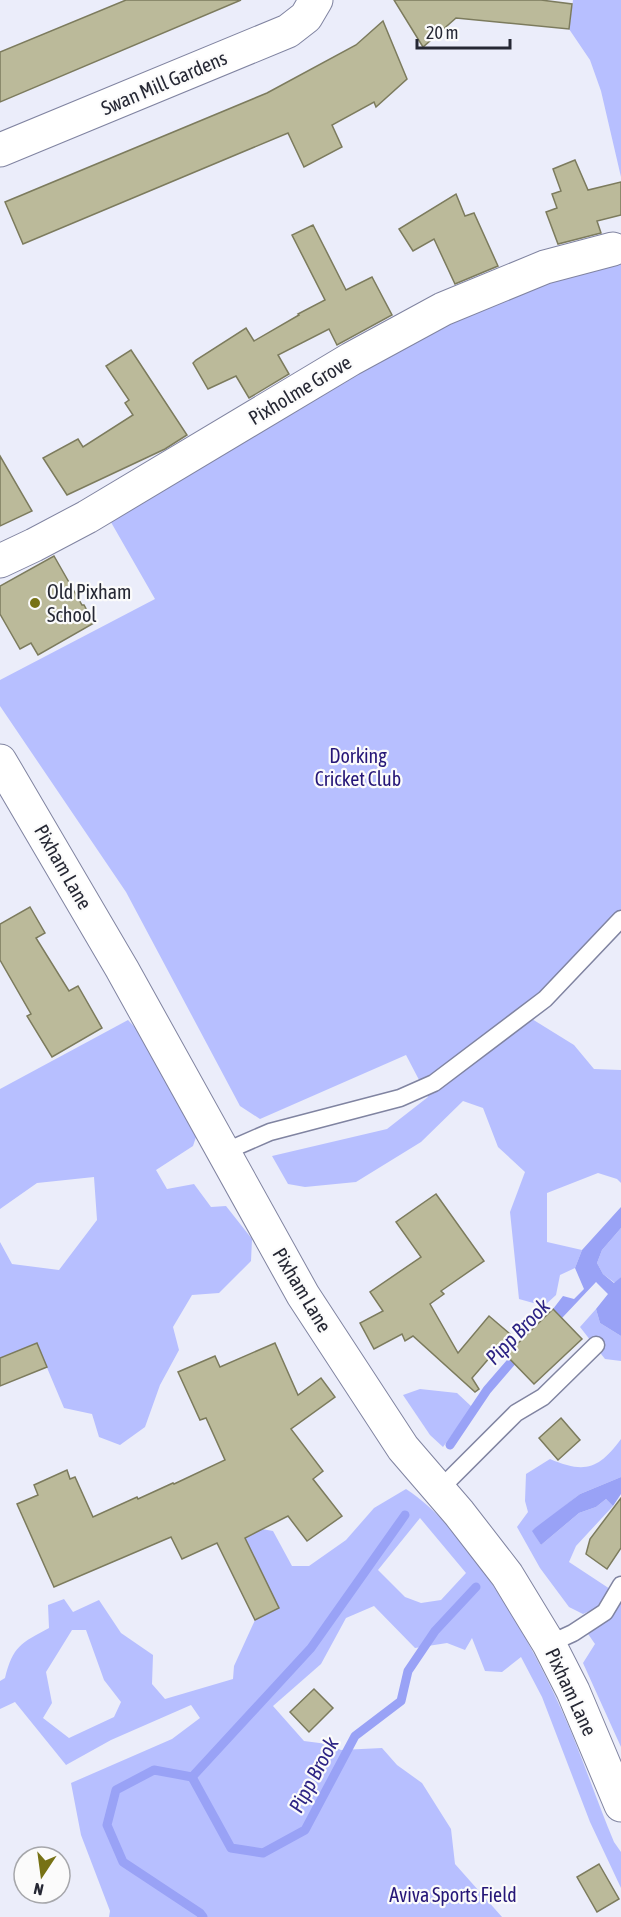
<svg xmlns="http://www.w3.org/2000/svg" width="621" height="1917" font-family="'Asap Condensed',sans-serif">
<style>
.green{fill:#b7bfff;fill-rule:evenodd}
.water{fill:#99a2f6}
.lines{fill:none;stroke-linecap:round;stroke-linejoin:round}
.stream{stroke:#99a2f6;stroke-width:9}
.building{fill:#bbba9a;stroke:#7c7b5d;stroke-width:1.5}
.service-casing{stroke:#8084a1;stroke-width:19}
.minor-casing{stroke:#8084a1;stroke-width:35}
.secondary-casing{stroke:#8084a1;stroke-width:35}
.service{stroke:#fff;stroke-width:16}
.minor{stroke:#fff;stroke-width:33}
.secondary{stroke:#fff;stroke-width:33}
.poi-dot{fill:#777215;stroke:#fbfbfb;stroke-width:2}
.labels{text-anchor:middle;stroke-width:4.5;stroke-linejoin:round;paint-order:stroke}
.street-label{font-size:20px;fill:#262834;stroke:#fbfbfb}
.poi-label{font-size:20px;fill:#262834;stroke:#fbfbfb;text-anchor:start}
.park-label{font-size:20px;fill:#251677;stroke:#fbfbfb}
.water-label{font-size:21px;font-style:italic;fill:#2e2585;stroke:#fbfbfb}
</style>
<rect width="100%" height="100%" fill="#ebedfa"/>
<g class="green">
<path d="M573 0H621V177L601 91 590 60 569 29Z"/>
<path d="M621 261V931L555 1000 532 1019 574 1045 594 1069 621 1070V1183L617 1179 598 1173 547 1193V1242L582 1250 575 1268 560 1275 556 1295 544 1306 519 1299 510 1212 525 1172 498 1147 483 1108 463 1101 421 1142 356 1182 305 1187 288 1184 272 1156 387 1129 428 1097 406 1055 260 1119 240 1106 126 892 0 706V680L155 599 108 517 272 416 536 279Z"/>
<path d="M128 1020 148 1041 197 1134 193 1146 156 1170 167 1189 194 1184 211 1207 226 1206 252 1239 251 1261 219 1293 192 1295 173 1327 179 1350 160 1385 145 1427 120 1445 99 1437 92 1414 64 1408 37 1344 0 1358V1242L12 1264 59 1270 97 1220 94 1177 37 1183 0 1209V1089Z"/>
<path d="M621 1228V1277L615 1283 603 1274 597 1263 602 1250Z"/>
<path d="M596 1309 600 1323 621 1336V1361L605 1359 580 1327Z"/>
<path d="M420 1389 457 1393 472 1407 443 1447 430 1435 403 1395Z"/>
<path d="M621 1439V1477L580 1494 533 1531 541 1545 579 1513 596 1507 606 1499 613 1506 576 1546 569 1562 610 1589 601 1606 583 1614 569 1607 540 1568 517 1527 528 1512 525 1501 526 1474 550 1459C585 1474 599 1469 621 1439Z"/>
<path d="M406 1489C436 1509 458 1536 478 1564 511 1609 539 1660 562 1711 581 1753 596 1799 614 1842L621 1852V1888L590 1822 542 1697 521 1657 502 1672 485 1671 472 1638 465 1650 447 1643 415 1648 374 1606 346 1618 321 1664 273 1706 304 1741 327 1744 341 1750 382 1748 397 1765 422 1783 451 1829 455 1864 502 1917H109L110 1911 81 1835 71 1783 172 1739 200 1718 191 1705 111 1740 66 1765 15 1702 0 1709V1681L5 1678C13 1646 21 1643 49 1628L48 1605 64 1599 73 1612 99 1600 121 1633 153 1655 152 1684 165 1699 233 1679 234 1666 255 1620 241 1539 262 1529 273 1531 292 1566H309L346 1540 374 1508ZM420 1518 466 1573 441 1600 421 1603 405 1597 378 1570ZM72 1630H86L104 1680 121 1702 114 1717 69 1738 43 1718 52 1703 46 1672Z"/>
<path d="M621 1602V1747L583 1663 595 1644 586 1631 610 1619Z"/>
</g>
<g class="water">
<path d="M621 1207V1228L602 1250 597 1263 603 1274 614 1283 621 1277V1336L600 1323 596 1309 608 1294 596 1282 562 1318 553 1309 563 1296 574 1299 584 1289 575 1268 582 1250Z"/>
<path d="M621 1477V1494L613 1506 606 1499 596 1507 579 1513 541 1545 532 1531 535 1528 580 1494Z"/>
</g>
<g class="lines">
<g class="stream">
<path d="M450 1445 487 1390 519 1353"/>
<path d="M192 1777 231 1848 263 1853 305 1830 355 1736 401 1701 408 1671 435 1631 476 1587"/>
<path d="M192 1777 311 1648 405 1515"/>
<path d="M192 1777 154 1770 116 1790 107 1825 123 1862 200 1913 203 1917"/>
</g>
</g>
<g class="building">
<path d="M126 0H241L0 102V52Z"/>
<path d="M394 0H541L572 4 569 29 456 18 423 47Z"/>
<path d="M383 21 407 79 376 107 374 102 332 125 342 147 304 167 288 133 23 244 5 202 267 93 356 45Z"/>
<path d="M575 160 588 190 621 182V215L597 221 601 233 558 244 546 212 557 208 552 194 561 191 553 169Z"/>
<path d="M456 194 465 216 474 213 498 266 455 284 434 239 413 251 399 229Z"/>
<path d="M313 225 346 290 372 277 392 315 337 345 329 329 278 355 289 374 249 398 236 376 208 389 193 363 196 360 246 328 254 341 299 315 298 314 325 300 292 235Z"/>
<path d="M131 350 187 435 165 449 67 495 43 458 78 439 83 447 133 415 125 403 129 400 106 366Z"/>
<path d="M0 456 32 511 0 526Z"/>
<path d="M54 556 82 605H84L94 623 38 655 31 643 20 649 0 614V586Z"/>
<path d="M30 907 45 933 36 938 69 991 78 986 102 1028 52 1057 27 1016 31 1014 0 960V924Z"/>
<path d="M436 1194 484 1261 441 1291 444 1294 430 1304 458 1353 489 1316 510 1334 472 1378 479 1389 475 1392 413 1336 405 1341 402 1334 374 1349 360 1323 383 1311 370 1292 421 1257 396 1222Z"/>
<path d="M553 1309 582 1339 534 1384 506 1355Z"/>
<path d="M37 1343 47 1367 0 1386V1358Z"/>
<path d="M275 1343 298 1395 321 1378 335 1397 291 1429 323 1471 313 1479 342 1516 307 1541 288 1516 245 1538 279 1608 255 1620 217 1543 182 1559 171 1537 54 1587 17 1504 38 1495 34 1485 67 1470 70 1479 75 1477 93 1517 137 1497 138 1499 173 1483 174 1484 225 1460 206 1418 200 1420 178 1372 215 1356 220 1367Z"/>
<path d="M561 1418 580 1440 558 1460 539 1438Z"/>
<path d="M621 1498V1548L607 1569 586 1554 590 1539Z"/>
<path d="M314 1689 333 1708 309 1732 290 1712Z"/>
<path d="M599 1864 619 1899 597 1912 577 1877Z"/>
</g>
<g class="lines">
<g class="service-casing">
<g id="service">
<path d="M224 1152 270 1132 400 1098 434 1083 545 999 621 919"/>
<path d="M438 1491 516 1413 543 1397 596 1345"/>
<path d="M549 1644 573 1633 605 1612 621 1585"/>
</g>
</g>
<g class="minor-casing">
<g id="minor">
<path d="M0 150 288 31 306 17 316 0"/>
<path d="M0 561 34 545 87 517 351 359 443 309 545 267 613 249"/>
</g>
</g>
<g class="secondary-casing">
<path id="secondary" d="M0 761 122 969 303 1295 403 1448 459 1513 507 1575 549 1644 573 1691 621 1805"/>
</g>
<use href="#service" class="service"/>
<use href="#minor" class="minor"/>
<use href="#secondary" class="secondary"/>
</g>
<circle class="poi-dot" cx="35" cy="603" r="6"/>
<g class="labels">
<g class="street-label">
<text transform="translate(164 83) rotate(-23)" y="7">Swan Mill Gardens</text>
<text transform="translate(300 390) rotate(-31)" y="7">Pixholme Grove</text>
<text transform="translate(63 867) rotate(60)" y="7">Pixham Lane</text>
<text transform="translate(302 1290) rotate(59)" y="7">Pixham Lane</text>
<text transform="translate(571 1692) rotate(65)" y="7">Pixham Lane</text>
</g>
<g class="poi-label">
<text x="47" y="599">Old Pixham<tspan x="47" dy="23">School</tspan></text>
</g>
<g class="park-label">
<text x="358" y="763">Dorking<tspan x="358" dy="23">Cricket Club</tspan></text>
<text x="453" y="1902">Aviva Sports Field</text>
</g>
<g class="water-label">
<text transform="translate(518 1332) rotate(-46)" y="7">Pipp Brook</text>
<text transform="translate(314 1775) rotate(-62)" y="7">Pipp Brook</text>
</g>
</g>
<g transform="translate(42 1875) rotate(193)"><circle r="28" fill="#fbfbfb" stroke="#a6a7ab" stroke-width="1.5"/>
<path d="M0-4.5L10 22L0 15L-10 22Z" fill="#777215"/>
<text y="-9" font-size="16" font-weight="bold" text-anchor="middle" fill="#262834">N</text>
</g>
<path d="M417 39v9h93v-9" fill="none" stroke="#262834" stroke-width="3"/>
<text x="426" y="39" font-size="18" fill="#262834" stroke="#fbfbfb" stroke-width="4.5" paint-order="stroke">20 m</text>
</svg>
